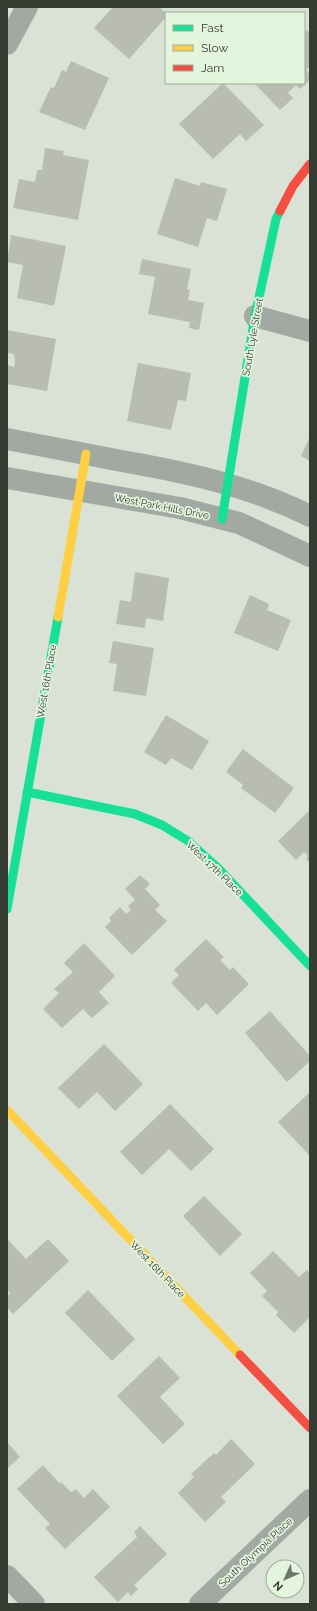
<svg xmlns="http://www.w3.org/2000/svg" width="317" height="1611" font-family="Raleway,sans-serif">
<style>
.building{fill:#b9bdb1}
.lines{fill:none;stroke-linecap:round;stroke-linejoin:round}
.street{stroke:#a2a9a3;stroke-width:22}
.fast{stroke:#16e098;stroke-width:9}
.slow{stroke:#ffcf43;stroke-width:9}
.jam{stroke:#f24e42;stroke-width:9}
.labels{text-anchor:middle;stroke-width:3.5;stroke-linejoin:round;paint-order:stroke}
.street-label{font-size:10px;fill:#353c32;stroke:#e4f5dd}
</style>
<rect width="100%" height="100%" fill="#d9e2d5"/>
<g class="building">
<path d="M113 7H159L166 13V17L129 59 94 28Z"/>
<path d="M307 30 310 33V66L306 70 310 75V80L300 89 296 85 288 93 293 98 280 110 254 83H304V33Z"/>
<path d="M71 61 109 78 85 130 39 112 51 87 54 88 62 70 66 72Z"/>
<path d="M223 83 264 125 246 141 240 134 213 159 179 124Z"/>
<path d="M45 148 64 151 63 155 89 160 78 220 13 208 19 179 35 182 37 170H42Z"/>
<path d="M175 178 200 186 201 182 227 189 217 221 207 218 198 247 157 234Z"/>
<path d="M11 235 66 246 54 306 17 298 23 265 7 262Z"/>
<path d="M142 259 191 269 187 289 190 290 188 300 204 303 199 330 189 328 190 322 148 314 155 277 139 274Z"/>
<path d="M7 330 56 339 47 391 7 384V365L14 367 15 360 14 354 7 353Z"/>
<path d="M138 363 191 373 186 401 178 400 171 430 127 421Z"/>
<path d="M310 437V461L301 456Z"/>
<path d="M135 572 169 578 163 621 146 618 145 628 116 624 120 600 131 602Z"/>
<path d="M250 595 269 604 267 610 291 620 278 651 234 633Z"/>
<path d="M113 641 154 648 146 696 113 691 117 664 109 663Z"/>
<path d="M166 715 209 741 192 770 171 758 166 765 144 752Z"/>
<path d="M243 749 294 788 275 813 241 788 243 785 226 772Z"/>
<path d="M309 811 310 812V863L306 859 308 856 304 852 296 860 278 841Z"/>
<path d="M140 875 150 884 145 889 160 905 155 910 167 921 132 955 105 927 111 921 109 918 120 907 126 914 131 910 128 906 135 900 125 889Z"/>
<path d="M206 939 224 957 220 960 230 970 233 967 249 984 217 1015 206 1003 198 1011 171 983 179 975 174 970Z"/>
<path d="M84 943 115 976 99 992 109 1003 92 1018 83 1009 62 1028 43 1009 59 993 54 989 73 972 64 963Z"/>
<path d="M270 1011 310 1056V1061L287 1082 245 1033Z"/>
<path d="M104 1044 143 1084 115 1111 97 1092 79 1109 58 1088Z"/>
<path d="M310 1092V1156L278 1122Z"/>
<path d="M170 1104 214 1149 191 1171 169 1149 142 1175 120 1152Z"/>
<path d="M204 1196 242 1234 220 1256 183 1216Z"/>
<path d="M48 1239 69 1261 13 1314 7 1307V1296L10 1293 7 1289V1242L8 1240 26 1259Z"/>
<path d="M273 1251 299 1277 307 1270 310 1274V1317L294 1333 276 1315 278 1312 262 1296 267 1291 250 1273Z"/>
<path d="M88 1290 135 1339 112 1361 65 1313Z"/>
<path d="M159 1356 180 1378 160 1397 185 1424 163 1444 117 1396Z"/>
<path d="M231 1439 255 1464 221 1497 226 1502 205 1522 178 1493 194 1477 191 1474 214 1453 216 1455Z"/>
<path d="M7 1442 20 1457 7 1469Z"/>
<path d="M43 1465 60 1484 61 1482 71 1492 76 1489 84 1498 93 1489 110 1507 65 1549 45 1528 50 1524 17 1489Z"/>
<path d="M140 1526 167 1554 134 1585 138 1589 131 1596 128 1592 118 1602 94 1577 137 1537 134 1532Z"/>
</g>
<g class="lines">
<g class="street">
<path d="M7 44 27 7"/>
<path d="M255 316 310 331"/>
<path d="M7 439C47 447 87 454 127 462 190 473 252 487 310 516"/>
<path d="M7 478 180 508 239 523 310 556"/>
<path d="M7 1576 34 1604"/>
<path d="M200 1604 310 1500"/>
</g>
<g class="fast">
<path d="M222 519 255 316 276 219 280 211"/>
<path d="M27 792 135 814 162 825 188 841 218 868 310 966"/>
<path d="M7 909 58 617"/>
</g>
<g class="slow">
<path d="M58 617 86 454"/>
<path d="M7 1110 240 1355"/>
</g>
<g class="jam">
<path d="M280 211 293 186 310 164"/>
<path d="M240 1355 310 1428"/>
</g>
</g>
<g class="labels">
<g class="street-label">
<text transform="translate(252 337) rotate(-80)" y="4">South Lyle Street</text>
<text transform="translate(162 506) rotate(11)" y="4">West Park Hills Drive</text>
<text transform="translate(46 681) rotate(-80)" y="4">West 16th Place</text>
<text transform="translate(215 868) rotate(44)" y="4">West 17th Place</text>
<text transform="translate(158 1269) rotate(46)" y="4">West 16th Place</text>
<text transform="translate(255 1552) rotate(-43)" y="4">South Olympia Place</text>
</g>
</g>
<rect width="317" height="1611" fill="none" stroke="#353c32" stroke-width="16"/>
<rect x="165" y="12" width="140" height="72" fill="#e4f5dd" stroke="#9eab99"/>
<rect x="173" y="25" width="20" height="6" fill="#16e098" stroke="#9eab99"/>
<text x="201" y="32" font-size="12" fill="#353c32">Fast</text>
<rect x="173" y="45" width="20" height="6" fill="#ffcf43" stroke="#9eab99"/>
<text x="201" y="52" font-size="12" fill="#353c32">Slow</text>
<rect x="173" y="65" width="20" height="6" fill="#f24e42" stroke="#9eab99"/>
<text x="201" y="72" font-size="12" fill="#353c32">Jam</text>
<g transform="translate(285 1579) rotate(225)"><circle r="19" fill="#e4f5dd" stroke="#9eab99"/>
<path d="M0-3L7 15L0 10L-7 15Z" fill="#6e766b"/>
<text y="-6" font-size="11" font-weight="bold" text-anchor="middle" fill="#353c32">N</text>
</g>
</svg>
